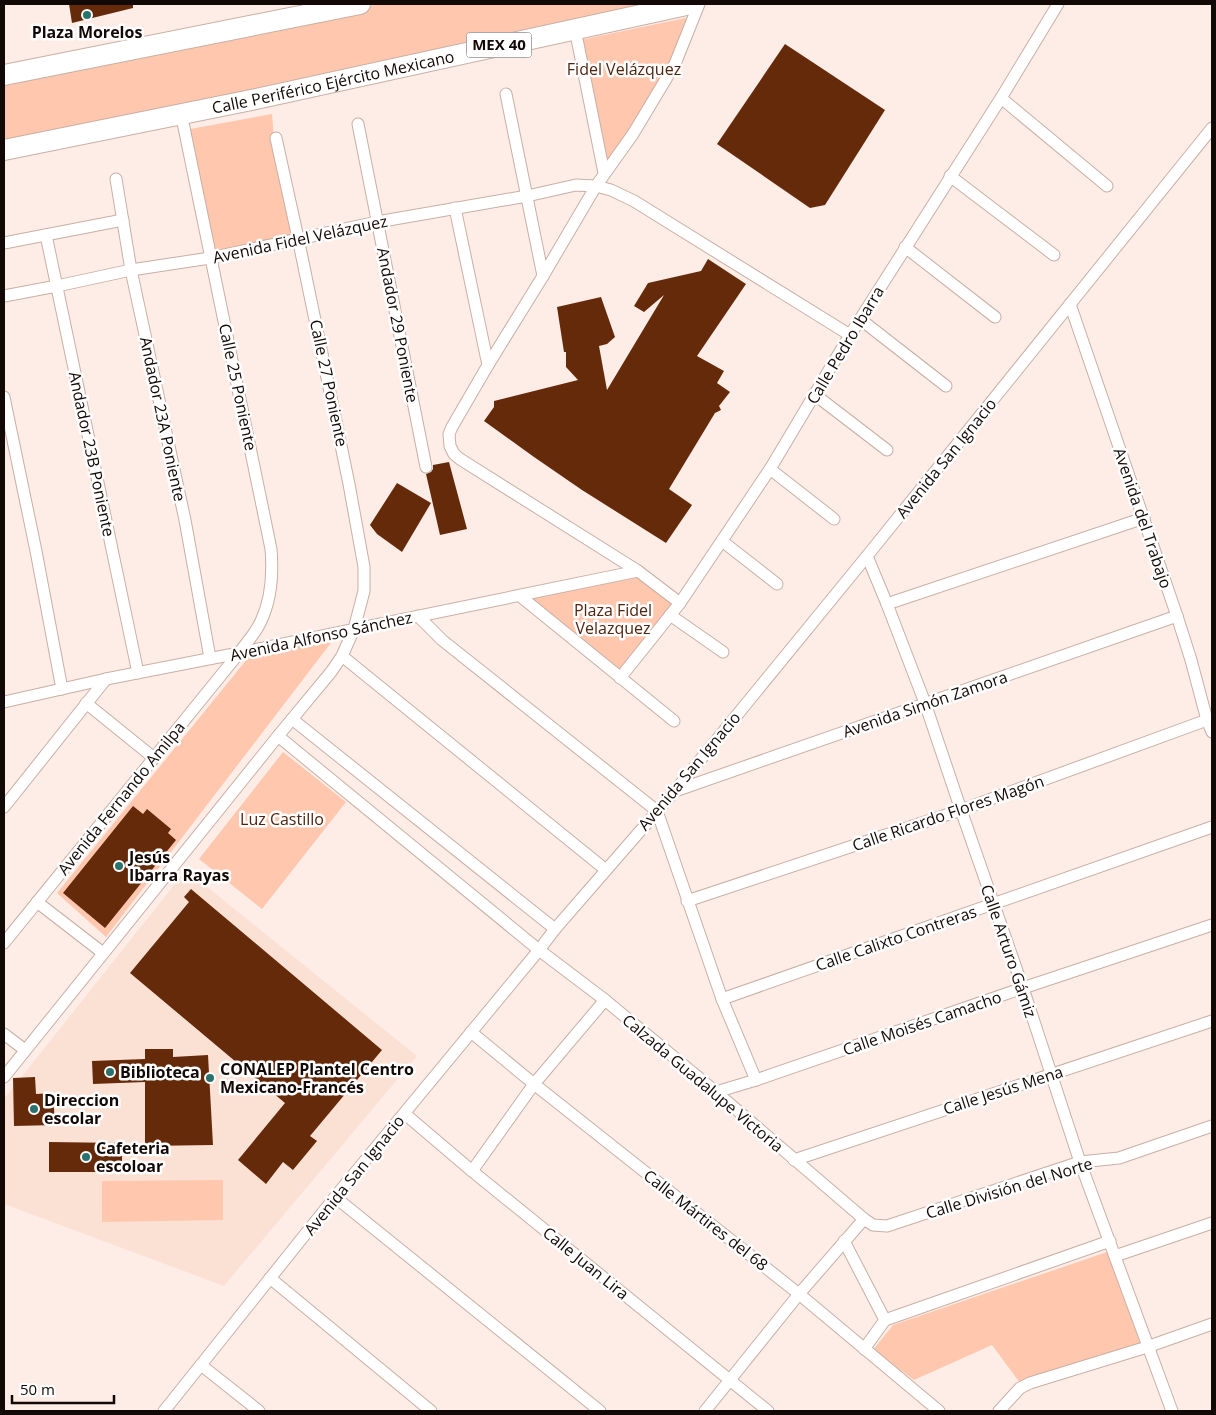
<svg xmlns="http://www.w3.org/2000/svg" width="1216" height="1415" font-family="'Open Sans',sans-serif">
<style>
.built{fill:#fbe0d4}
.green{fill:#fec7ae}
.building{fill:#652a0a}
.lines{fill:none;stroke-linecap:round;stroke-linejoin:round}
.minor-casing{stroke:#c8afa4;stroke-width:13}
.trunk-casing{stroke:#c8afa4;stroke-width:22}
.minor{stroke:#fff;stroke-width:11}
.trunk{stroke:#fff;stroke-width:20}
.poi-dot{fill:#2a736d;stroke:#fefefe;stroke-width:2}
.labels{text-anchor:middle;stroke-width:5;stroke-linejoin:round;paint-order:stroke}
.shield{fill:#fefefe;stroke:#595250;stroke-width:1}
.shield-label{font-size:15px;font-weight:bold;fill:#120906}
.poi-label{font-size:16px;font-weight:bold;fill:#120906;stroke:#fefefe;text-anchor:start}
.park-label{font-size:16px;fill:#51240e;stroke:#fefefe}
.street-label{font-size:16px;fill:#120906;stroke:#fefefe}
</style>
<rect width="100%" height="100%" fill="#feede7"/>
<path class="built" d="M186 870 417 1056 224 1286 4 1204V1099Z"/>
<g class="green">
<path d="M379 4H679L4 148V78Z"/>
<path d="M690 17 671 63 606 167 580 40Z"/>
<path d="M272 114 274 139 296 237 212 256 185 130Z"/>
<path d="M638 571 680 603 620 678 520 596Z"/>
<path d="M337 635 106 937 57 893 252 653Z"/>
<path d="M283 752 346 802 262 909 199 859Z"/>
<path d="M223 1180V1220L102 1222V1181Z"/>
<path d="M1107 1252 1141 1345 1020 1383 992 1345 914 1380 873 1350 893 1325Z"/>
</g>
<g class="building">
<path d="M69 4H133V8L72 23Z"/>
<path d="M785 44 885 110 825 205 810 208 717 144Z"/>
<path d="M708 259 746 284 697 356 724 371 717 383 730 392 719 406 721 410 715 413 669 489 692 505 666 543 582 490 534 457 484 421 494 407V401L578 380 566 367V352H564L557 307 601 297 615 337 607 344 599 346 607 390 664 295 644 312 634 306 648 283 701 271Z"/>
<path d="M449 462 467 529 440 535 426 474 431 472 433 469V465Z"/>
<path d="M397 483 431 503 402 552 377 534 370 525Z"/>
<path d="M133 806 143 814 147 809 171 829 168 833 176 840 105 928 63 893Z"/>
<path d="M191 889 382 1050 310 1136 317 1141 293 1170 283 1162 266 1184 238 1160 285 1103 130 973 189 902 184 897Z"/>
<path d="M145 1049H173V1057L208 1055 213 1145 145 1146V1082L93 1084 92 1061 145 1059Z"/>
<path d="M35 1077 36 1094 53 1093 55 1125 14 1126 13 1078Z"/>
<path d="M49 1142 122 1143V1172H49Z"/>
</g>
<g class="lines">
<g class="minor-casing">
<g id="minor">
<path d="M575 29 604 173"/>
<path d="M506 94 543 276"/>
<path d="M1001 98 1107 186"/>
<path d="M358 124 426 467"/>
<path d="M950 176 1054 255"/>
<path d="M116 179 131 270 185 520 210 658"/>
<path d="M455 208 488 365"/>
<path d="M46 235 138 673"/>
<path d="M4 243 123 220"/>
<path d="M905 247 995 317"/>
<path d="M4 296 57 286 131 270 210 258 377 222 527 196 576 185 596 186 611 190 634 201 850 335"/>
<path d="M1070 304 1177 616 1191 660 1207 720 1212 732"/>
<path d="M860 319 946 386"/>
<path d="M814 394 887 450"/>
<path d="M4 397 36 551 62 689"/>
<path d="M770 469 834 519"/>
<path d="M722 541 777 584"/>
<path d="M867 556 887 604 925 703 961 810 1023 988 1080 1162 1172 1411"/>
<path d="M520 596 674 721"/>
<path d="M680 603 638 571 460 459 454 454 450 446 449 434 452 427 488 365 543 276 596 186 633 134 675 64 699 4"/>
<path d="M887 604 1144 518"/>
<path d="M670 615 723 652"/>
<path d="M418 616 442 640 657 811"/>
<path d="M342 656 606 870"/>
<path d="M620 678 680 603 770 469 850 335 1001 98 1058 4"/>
<path d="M4 702 106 679 239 653 638 571"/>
<path d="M86 703 154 758"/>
<path d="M292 719 555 929"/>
<path d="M278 736 539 950 605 1000 716 1092 864 1219 873 1225 887 1226 1080 1162 1119 1158 1212 1126"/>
<path d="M675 791 1177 616"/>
<path d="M4 807 106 679"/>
<path d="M657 811 722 999 756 1080"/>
<path d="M687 901 961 810 1207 720"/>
<path d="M37 902 103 953"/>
<path d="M4 943 239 653C246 643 256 633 261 621 272 598 273 573 271 549L181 113"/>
<path d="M722 999 1212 827"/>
<path d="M471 1032 534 1084 799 1294 939 1411"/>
<path d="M4 1034 25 1050"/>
<path d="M4 1077 278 736 331 672 342 656 354 629 364 591V567L349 484 298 238 276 138"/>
<path d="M716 1092 756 1080 1023 988 1212 925"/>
<path d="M405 1114 472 1171 768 1411"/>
<path d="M794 1160 1212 1021"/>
<path d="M472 1171 534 1084 605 1000"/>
<path d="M335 1197 600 1411"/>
<path d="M844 1241 885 1320"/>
<path d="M1115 1256 1212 1223"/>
<path d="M270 1278 431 1411"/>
<path d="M864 1349 885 1320 1110 1241"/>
<path d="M201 1365 259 1411"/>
<path d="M164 1411 335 1197 539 950 555 929 674 792 867 556 1212 128"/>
<path d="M705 1411 799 1294 864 1219"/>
<path d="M999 1411 1020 1388 1030 1383 1147 1347 1212 1324"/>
</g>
</g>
<g class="trunk-casing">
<g id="trunk">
<path d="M4 75 360 4"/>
<path id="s1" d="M4 150 256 99 691 4"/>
</g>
</g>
<use href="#minor" class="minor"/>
<use href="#trunk" class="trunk"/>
</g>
<g class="poi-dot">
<circle cx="87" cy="15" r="5"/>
<circle cx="119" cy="866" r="5"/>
<circle cx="110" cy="1072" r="5"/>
<circle cx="210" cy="1078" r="5"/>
<circle cx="34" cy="1109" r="5"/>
<circle cx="86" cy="1157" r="5"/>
</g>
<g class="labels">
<rect class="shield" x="466.5" y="32.5" width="65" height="25" rx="4"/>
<g class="shield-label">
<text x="499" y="50">MEX 40</text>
</g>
<g class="poi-label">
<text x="87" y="38" text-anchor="middle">Plaza Morelos</text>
<text x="129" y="863">Jesús<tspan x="129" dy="18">Ibarra Rayas</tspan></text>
<text x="220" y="1075">CONALEP Plantel Centro<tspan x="220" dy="18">Mexicano-Francés</tspan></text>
<text x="120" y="1078">Biblioteca</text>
<text x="44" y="1106">Direccion<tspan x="44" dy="18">escolar</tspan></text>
<text x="96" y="1154">Cafeteria<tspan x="96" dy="18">escoloar</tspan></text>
</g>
<g class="park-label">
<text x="624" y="75">Fidel Velázquez</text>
<text x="613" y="616">Plaza Fidel<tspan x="613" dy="18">Velazquez</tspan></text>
<text x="282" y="825">Luz Castillo</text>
</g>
<g class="street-label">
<text dy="6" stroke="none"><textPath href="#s1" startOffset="336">Calle Periférico Ejército Mexicano</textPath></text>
<text transform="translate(300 239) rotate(-12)" y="6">Avenida Fidel Velázquez</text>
<text transform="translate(398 325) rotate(79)" y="6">Andador 29 Poniente</text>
<text transform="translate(845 345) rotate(-59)" y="6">Calle Pedro Ibarra</text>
<text transform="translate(329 383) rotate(78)" y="6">Calle 27 Poniente</text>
<text transform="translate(238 387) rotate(78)" y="6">Calle 25 Poniente</text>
<text transform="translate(163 419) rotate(78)" y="6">Andador 23A Poniente</text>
<text transform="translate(92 454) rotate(78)" y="6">Andador 23B Poniente</text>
<text transform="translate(946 458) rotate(-51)" y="6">Avenida San Ignacio</text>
<text transform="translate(1143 518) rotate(71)" y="6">Avenida del Trabajo</text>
<text transform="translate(321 636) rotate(-12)" y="6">Avenida Alfonso Sánchez</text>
<text transform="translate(925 704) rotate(-19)" y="6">Avenida Simón Zamora</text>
<text transform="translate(689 771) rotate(-50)" y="6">Avenida San Ignacio</text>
<text transform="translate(121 798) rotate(-51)" y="6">Avenida Fernando Amilpa</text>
<text transform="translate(948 813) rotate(-19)" y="6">Calle Ricardo Flores Magón</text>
<text transform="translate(896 938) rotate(-19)" y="6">Calle Calixto Contreras</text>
<text transform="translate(1009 951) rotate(71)" y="6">Calle Arturo Gámiz</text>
<text transform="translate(922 1023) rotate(-19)" y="6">Calle Moisés Camacho</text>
<text transform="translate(703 1083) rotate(40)" y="6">Calzada Guadalupe Victoria</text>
<text transform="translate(1003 1090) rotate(-18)" y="6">Calle Jesús Mena</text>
<text transform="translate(354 1175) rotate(-51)" y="6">Avenida San Ignacio</text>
<text transform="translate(1009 1188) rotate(-17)" y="6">Calle División del Norte</text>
<text transform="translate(706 1220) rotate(38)" y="6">Calle Mártires del 68</text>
<text transform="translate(586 1263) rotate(39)" y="6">Calle Juan Lira</text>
</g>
</g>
<rect width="1216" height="1415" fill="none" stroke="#120906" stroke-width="10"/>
<path d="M12 1395v8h102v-8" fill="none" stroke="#120906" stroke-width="2.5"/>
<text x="20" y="1395" font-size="15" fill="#120906" stroke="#fefefe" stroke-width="4" paint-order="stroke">50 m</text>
</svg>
